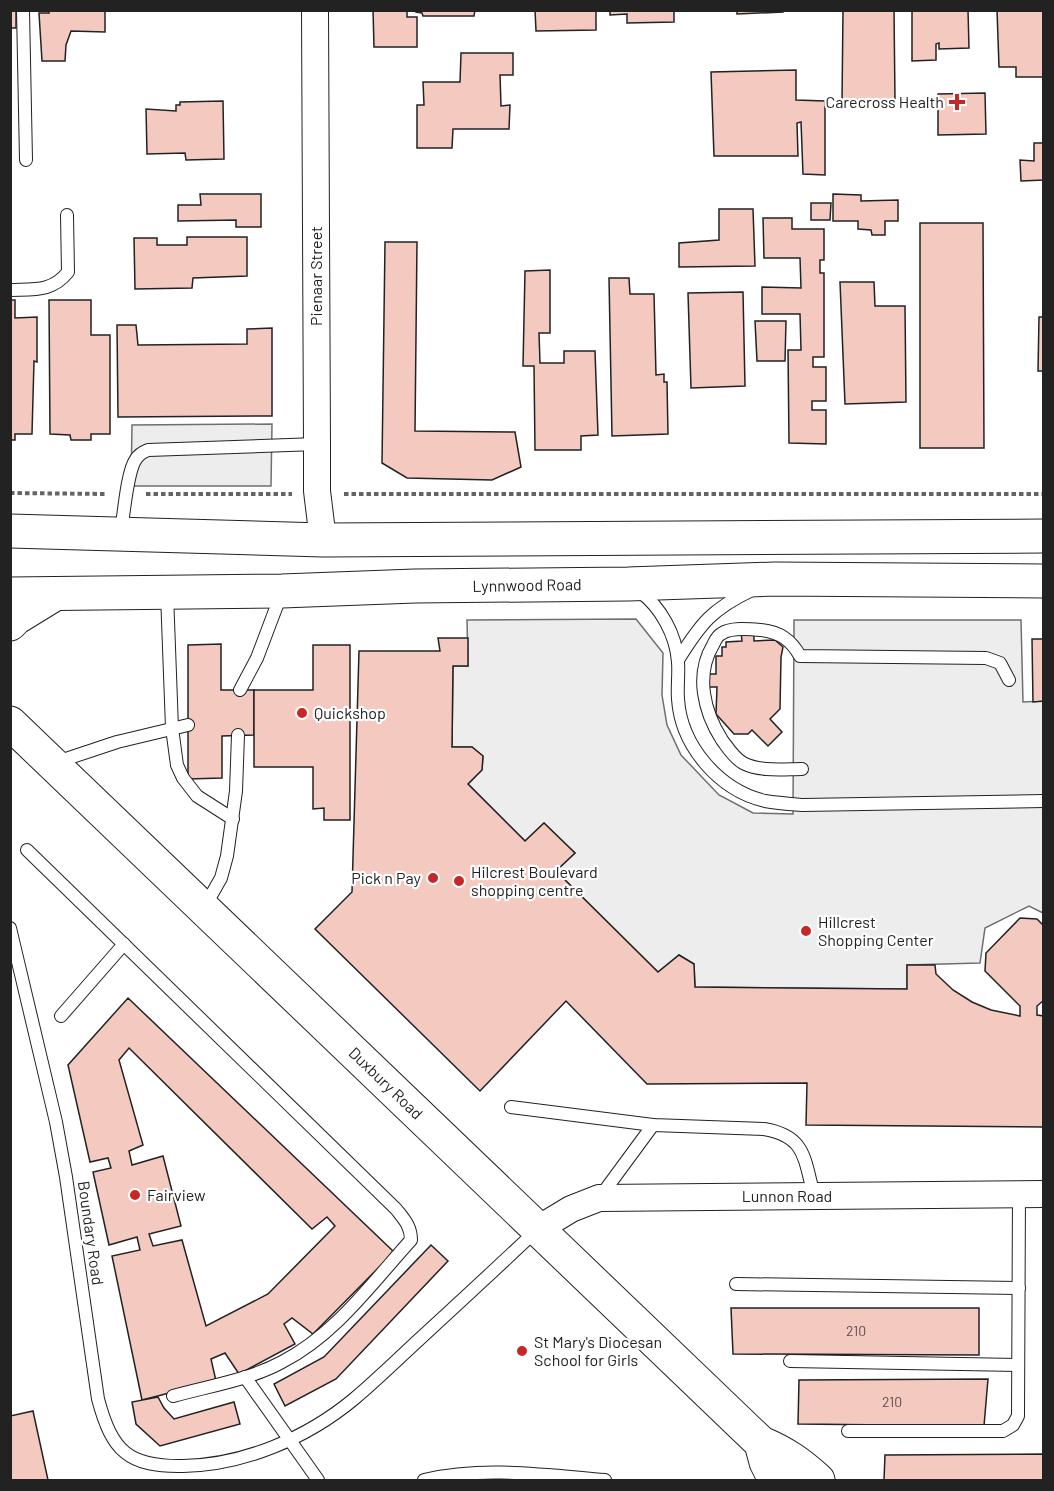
<svg xmlns="http://www.w3.org/2000/svg" width="1054" height="1491" font-family="Barlow,sans-serif">
<style>
.parking{fill:#ededed;stroke:#6f6f6f;stroke-width:1.5}
.building{fill:#f3c9c0;stroke:#222;stroke-width:1.5;fill-rule:evenodd}
.lines{fill:none;stroke-linecap:round;stroke-linejoin:round}
.lane-casing{stroke:#222;stroke-width:14}
.street-casing{stroke:#222;stroke-width:28}
.secondary-casing{stroke:#222;stroke-width:35}
.primary-casing{stroke:#222;stroke-width:35}
.path{stroke:#646464;stroke-width:4;stroke-dasharray:4.5 3;stroke-linecap:butt}
.lane{stroke:#fff;stroke-width:12}
.street{stroke:#fff;stroke-width:26}
.secondary{stroke:#fff;stroke-width:33}
.primary{stroke:#fff;stroke-width:33}
.poi-dot{fill:#c62828;stroke:#fff;stroke-width:2}
.labels{text-anchor:middle;stroke-width:4.5;stroke-linejoin:round;paint-order:stroke}
.number-label{font-size:14px;fill:#564c4a}
.poi-label{font-size:16px;fill:#222;stroke:#fff;text-anchor:start}
.street-label{font-size:16px;fill:#222;stroke:#fff}
</style>
<rect width="100%" height="100%" fill="#fff"/>
<g class="parking">
<path d="M272 424 271 486H131L132 425Z"/>
<path d="M636 619 663 653 662 695 667 725 681 755 719 795 753 813 793 814 794 620H1021L1023 702 1043 701V913L1029 906 985 928 980 963 907 965V989L695 987 694 964 679 955 658 972 556 871 575 853 544 823 525 841 468 784 482 770 483 756 472 747H452L453 666H468L467 620Z"/>
</g>
<g class="building">
<rect x="10" y="10" width="6" height="18"/>
<path d="M48 10H105V32L71 31 66 45 65 61H42L39 13H49Z"/>
<path d="M373 10H407V17H417V47H374Z"/>
<path d="M416 10H475L474 16H423L422 13 416 12Z"/>
<path d="M535 10H596V30L536 31Z"/>
<path d="M610 10H674V22L627 23V14L610 15Z"/>
<path d="M737 10H783V12L737 14Z"/>
<path d="M843 10H894L895 101 842 102Z"/>
<path d="M912 10H968L969 48 939 49V43L936 44V60L912 61Z"/>
<path d="M997 10H1044V77H1016V67H999Z"/>
<path d="M461 53H513V75H500L501 106 510 105 509 129H453L452 148H417V105H424L423 82H460Z"/>
<path d="M796 70V100L825 101V175L803 174 801 122 797 123 798 156H714L711 72Z"/>
<path d="M985 93 986 134 938 135V94Z"/>
<path d="M223 101 224 159 186 160 185 153 147 154 146 109 176 111V105H180V102Z"/>
<path d="M1034 143H1044V180L1021 181 1020 160 1034 161Z"/>
<path d="M200 194H261V227H236V220L178 221V205H201Z"/>
<path d="M833 194 861 195V201L898 200V221H885V235H872L871 230 858 229V221H833Z"/>
<path d="M811 203H831L830 220H811Z"/>
<path d="M719 209H753L755 266 679 267V243L719 240Z"/>
<path d="M763 218H792V229H824V260H820V273H824V357H813V367H826V401H812V410H826V444L789 443 788 350H801L800 314H762V287L801 288 800 258H764Z"/>
<path d="M920 223H983L984 448H920Z"/>
<path d="M187 237H247V276L193 278 192 288 135 289 134 238H157V245H187Z"/>
<path d="M385 242H417L415 431 515 432 521 467 492 480 407 478 382 463Z"/>
<path d="M550 270V333H539L540 363H564V351H595L598 435 581 436V450H535L534 366H523L525 271Z"/>
<path d="M609 278H629L630 294H654L656 375 664 374V382H667L668 434 612 436Z"/>
<path d="M840 282H874L875 306H905L906 402 845 404Z"/>
<path d="M743 292 745 386 691 388 688 293Z"/>
<path d="M10 300H15V318L37 317V362L34 361 32 434H15V440H10Z"/>
<path d="M49 300H91V335H110V434H91V440H71L70 435 50 434Z"/>
<path d="M1039 317H1044V371H1038Z"/>
<path d="M755 321H786L785 361H757Z"/>
<path d="M117 325H136L138 345 247 344V329L272 328V416L118 417Z"/>
<path d="M741 632H754V641L775 640 783 647 781 657 780 709 770 719 782 732 768 746 752 730 748 734H734L716 714 717 687H706V674H716V656H722V647H726V642L742 641Z"/>
<path d="M438 638H468V666H453L452 747H472L483 756 482 770 468 784 525 841 544 823 575 853 556 871 658 972 679 955 694 964 695 987 907 989V965H935L936 974 953 990 972 1002 991 1010 1020 1016V1006L985 971 986 953 1020 918 1037 919 1044 926V1000L1037 1006V1015L1044 1016V1127L806 1125 807 1083 647 1084 566 1001 480 1091 315 929 352 892 359 651H440Z"/>
<path d="M1032 639H1044V701L1033 702Z"/>
<path d="M221 644V690H254V735L222 736V778L188 779V645Z"/>
<path d="M313 645H350V820H324V808L313 809V767H254V690H313Z"/>
<path d="M128 998 394 1252 313 1334 292 1318 284 1324 295 1344 239 1374 225 1353 211 1359 216 1381 142 1400 112 1256 140 1250 137 1237 109 1245 93 1172 111 1168 108 1158 90 1162 68 1065ZM129 1048 312 1229 327 1217 335 1226 268 1294 206 1326 182 1240 153 1246 149 1234 181 1226 163 1156 132 1165 129 1151 143 1145 119 1060Z"/>
<path d="M431 1245 448 1261 336 1379 285 1406 274 1384 324 1357Z"/>
<path d="M731 1308H979V1355L733 1354Z"/>
<path d="M988 1379 984 1426 798 1424 799 1380Z"/>
<path d="M158 1397 164 1408 174 1419 234 1402 240 1424 160 1446 136 1424 132 1402Z"/>
<path d="M33 1411 48 1480H10V1416Z"/>
<path d="M1044 1454V1480H884L885 1455Z"/>
</g>
<g class="lines">
<g class="lane-casing">
<g id="lane">
<path d="M23 10 26 160"/>
<path d="M10 290C34 289 52 292 68 272L67 215"/>
<path d="M121 531C124 514 127 471 136 459 139 454 143 452 148 450L317 444"/>
<path d="M639 591C661 607 676 635 678 662 679 674 677 687 678 699 681 746 719 790 765 801 777 803 790 804 802 805L1044 801"/>
<path d="M167 594 172 728 177 765 183 778 197 796 233 819"/>
<path d="M678 660C701 623 712 609 752 590"/>
<path d="M240 690 257 658 282 592"/>
<path d="M57 762 117 742 188 725"/>
<path d="M802 769C784 769 760 772 743 763 734 758 728 748 722 740 704 712 695 675 713 645 715 641 717 636 721 634 730 627 750 629 761 630 780 632 791 640 800 656L986 658 1000 663 1009 680"/>
<path d="M27 850 396 1209C404 1219 411 1226 411 1240 372 1283 335 1335 282 1362 249 1380 209 1386 173 1396"/>
<path d="M204 908 221 878 227 856 236 791 238 735"/>
<path d="M10 928 56 1122 66 1177 98 1399C112 1451 128 1467 183 1466 244 1465 307 1438 354 1399 378 1379 401 1356 424 1335 462 1300 500 1265 538 1229"/>
<path d="M61 1016 124 944"/>
<path d="M511 1107 653 1125 764 1129C806 1136 804 1159 814 1195"/>
<path d="M600 1197 653 1125"/>
<path d="M736 1284 1019 1288"/>
<path d="M790 1361 1018 1365"/>
<path d="M245 1377 318 1480"/>
<path d="M848 1431H1003L1013 1425 1018 1416 1019 1194"/>
<path d="M424 1480C483 1466 545 1475 605 1480"/>
</g>
</g>
<g class="street-casing">
<g id="street">
<path d="M315 10 317 444V491L323 540"/>
<path d="M538 1229 571 1209 599 1198 1044 1194"/>
</g>
</g>
<g class="secondary-casing">
<g id="secondary">
<path d="M10 723 761 1443C785 1453 799 1463 818 1480"/>
<path d="M761 1443 766 1462 775 1480"/>
</g>
</g>
<g class="primary-casing">
<g id="primary">
<path d="M10 531 323 540 1044 536"/>
<path d="M10 594 282 591 415 586 628 584 775 579 1044 581"/>
<path d="M10 624 16 618 55 594"/>
</g>
</g>
<g class="path">
<path d="M10 493 106 494"/>
<path d="M146 494H292"/>
<path d="M344 494H1044"/>
</g>
<use href="#lane" class="lane"/>
<use href="#street" class="street"/>
<use href="#secondary" class="secondary"/>
<use href="#primary" class="primary"/>
</g>
<g class="poi-dot">
<path d="M954 93h6v6h6v6h-6v6h-6v-6h-6v-6h6z"/>
<circle cx="302" cy="713" r="6"/>
<circle cx="433" cy="878" r="6"/>
<circle cx="459" cy="881" r="6"/>
<circle cx="806" cy="931" r="6"/>
<circle cx="135" cy="1195" r="6"/>
<circle cx="522" cy="1351" r="6"/>
</g>
<g class="labels">
<g class="number-label">
<text x="856" y="1336">210</text>
<text x="892" y="1407">210</text>
</g>
<g class="poi-label">
<text x="944" y="108" text-anchor="end">Carecross Health</text>
<text x="314" y="719">Quickshop</text>
<text x="471" y="878">Hilcrest Boulevard<tspan x="471" dy="18">shopping centre</tspan></text>
<text x="421" y="884" text-anchor="end">Pick n Pay</text>
<text x="818" y="928">Hillcrest<tspan x="818" dy="18">Shopping Center</tspan></text>
<text x="147" y="1201">Fairview</text>
<text x="534" y="1348">St Mary's Diocesan<tspan x="534" dy="18">School for Girls</tspan></text>
</g>
<g class="street-label">
<text transform="translate(316 276) rotate(-90)" y="6">Pienaar Street</text>
<text transform="translate(527 585) rotate(-1)" y="6">Lynnwood Road</text>
<text transform="translate(386 1083) rotate(44)" y="6">Duxbury Road</text>
<text x="787" y="1202">Lunnon Road</text>
<text transform="translate(91 1233) rotate(82)" y="6">Boundary Road</text>
</g>
</g>
<rect width="1054" height="1491" fill="none" stroke="#222222" stroke-width="24"/>
</svg>
